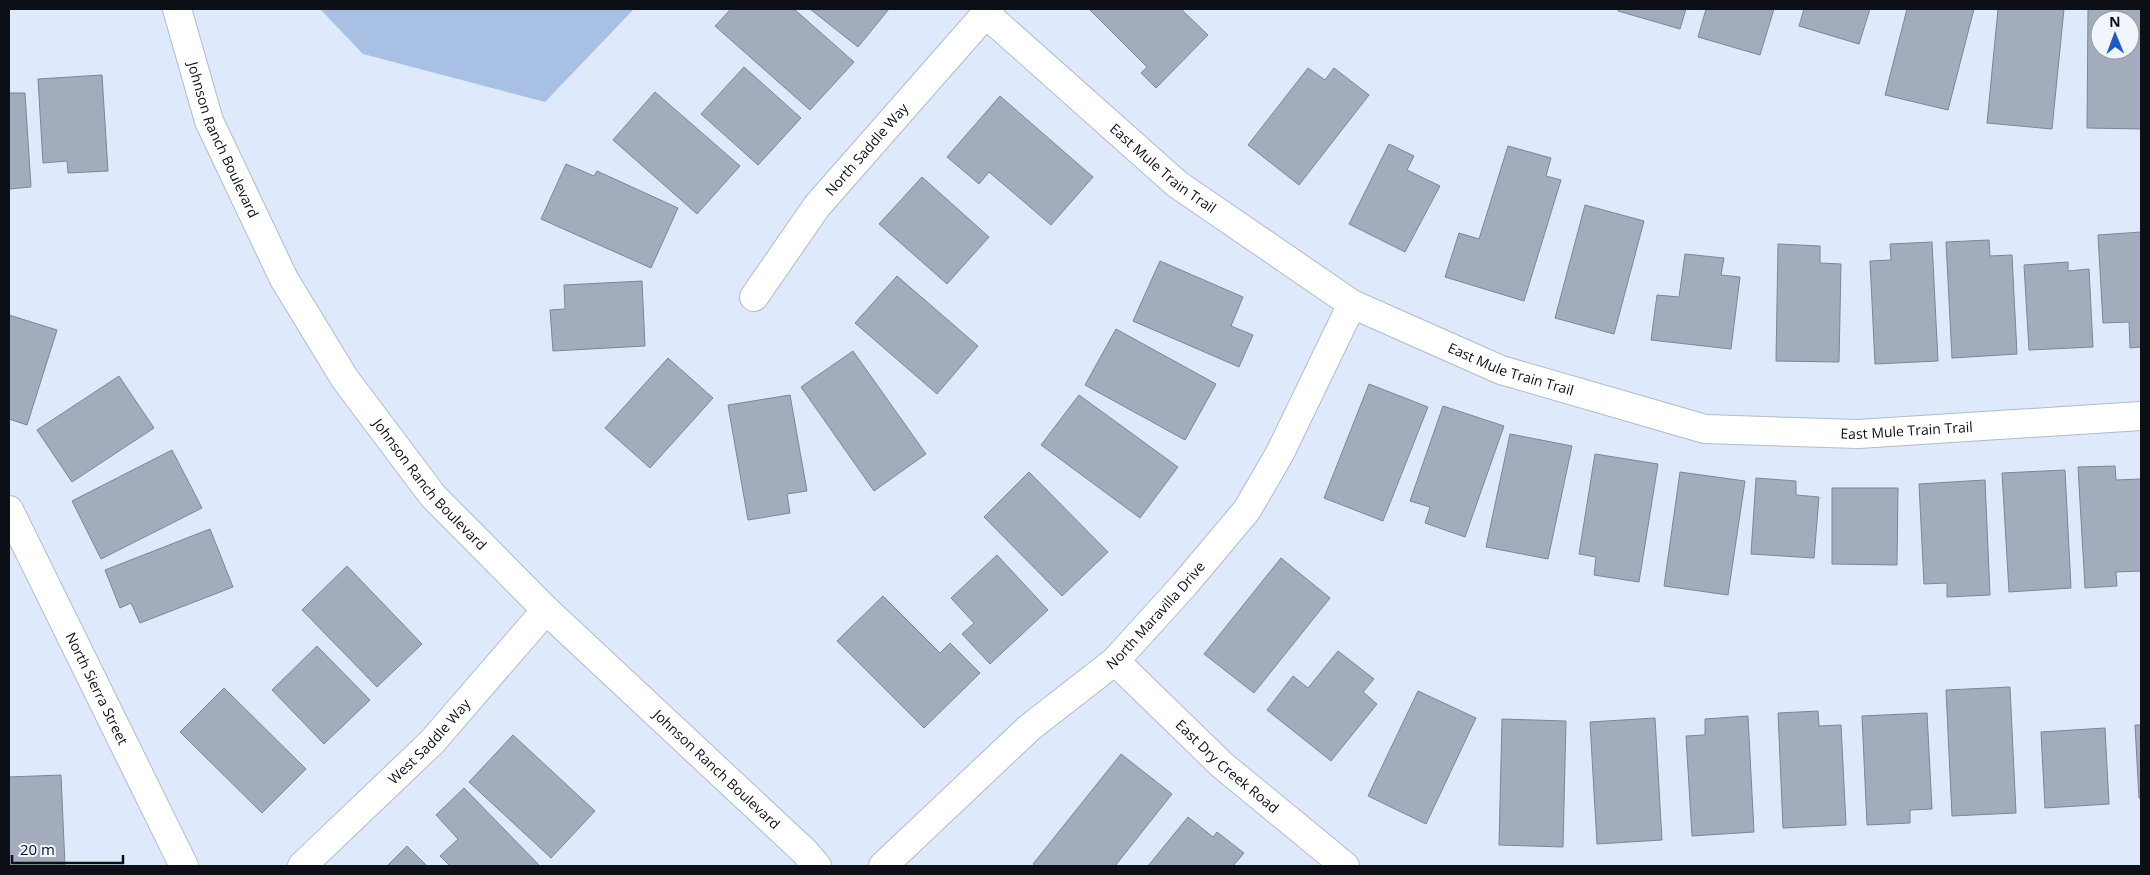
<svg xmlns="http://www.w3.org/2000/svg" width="2150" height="875" font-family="'Open Sans',sans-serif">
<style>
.green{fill:#a9c0e5}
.building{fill:#a2acbd;stroke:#7c8696;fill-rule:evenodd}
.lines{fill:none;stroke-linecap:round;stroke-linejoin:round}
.minor-casing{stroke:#b0bbcc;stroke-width:30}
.tertiary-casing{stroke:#b0bbcc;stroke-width:30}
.minor{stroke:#fff;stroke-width:28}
.tertiary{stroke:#fff;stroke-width:28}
.labels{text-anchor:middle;stroke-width:4;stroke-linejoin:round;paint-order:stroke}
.street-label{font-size:14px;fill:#0c0f15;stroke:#f1f6fd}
</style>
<rect width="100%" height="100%" fill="#dee9fb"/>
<path class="green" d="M320 9H634L545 102 363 54Z"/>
<g class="building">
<path d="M731 9H794L854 62 810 110 715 26Z"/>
<path d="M810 9H889L858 47Z"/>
<path d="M1089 9H1181L1208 35 1156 88 1141 73 1147 67Z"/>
<path d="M1618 9H1686L1680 29 1618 11Z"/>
<path d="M1706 9H1774L1760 55 1698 37Z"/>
<path d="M1804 9H1870L1859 44 1799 26Z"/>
<path d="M1907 9H1974L1948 110 1885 95Z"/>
<path d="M1998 9H2064L2052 129 1987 123Z"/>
<path d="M2088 9H2141V129L2087 128ZM2100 20H2130V50H2100Z"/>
<path d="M744 67 801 118 758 165 701 114Z"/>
<path d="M1308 68 1325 80 1334 68 1369 95 1299 185 1248 145Z"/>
<path d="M102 75 108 171 68 173 67 161 43 163 38 79Z"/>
<path d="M655 92 740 166 697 214 613 140Z"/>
<path d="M9 93H25L31 187 9 189Z"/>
<path d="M1000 96 1093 177 1051 225 989 172 979 184 947 157Z"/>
<path d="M1389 144 1414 156 1407 170 1440 186 1405 252 1349 224Z"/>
<path d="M1508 146 1551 158 1546 176 1561 180 1524 301 1445 277 1459 233 1479 239Z"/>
<path d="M566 164 594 176 597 171 678 208 651 268 541 219Z"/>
<path d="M922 177 989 237 947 284 879 224Z"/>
<path d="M1585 205 1644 221 1614 334 1555 318Z"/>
<path d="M2141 232V347L2130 348 2129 322 2103 323 2098 235Z"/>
<path d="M1989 240 1990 256 2012 255 2017 354 1952 358 1946 242Z"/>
<path d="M1932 242 1938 361 1875 364 1870 261 1891 260 1890 244Z"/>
<path d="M1778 244 1820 246V263L1841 264 1839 362 1776 361Z"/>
<path d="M1685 254 1724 258 1721 275 1740 277 1731 349 1651 340 1657 295 1679 297Z"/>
<path d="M1160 261 1243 297 1231 326 1253 335 1239 367 1133 321Z"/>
<path d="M2068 262V271L2089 269 2093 347 2029 350 2024 265Z"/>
<path d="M897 276 978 346 937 394 855 323Z"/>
<path d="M642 281 645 346 553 351 550 310 565 309 564 285Z"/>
<path d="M9 315 57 330 27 425 9 419Z"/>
<path d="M1116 329 1216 384 1185 440 1085 385Z"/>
<path d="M853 351 926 454 874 491 801 387Z"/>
<path d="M668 358 713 398 650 468 605 428Z"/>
<path d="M119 376 154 428 72 482 37 430Z"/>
<path d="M1369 384 1428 407 1383 521 1324 498Z"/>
<path d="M790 395 807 491 787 494 790 513 748 520 728 405Z"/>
<path d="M1079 395 1178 467 1140 518 1041 445Z"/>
<path d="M1443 406 1504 426 1465 537 1425 523 1430 507 1410 501Z"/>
<path d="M1510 434 1572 446 1548 559 1486 547Z"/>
<path d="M172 450 202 508 101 559 72 501Z"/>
<path d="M1595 454 1658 464 1639 582 1594 575 1596 557 1579 554Z"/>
<path d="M2115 466 2116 480 2141 479V571L2116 572 2117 586 2085 588 2078 467Z"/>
<path d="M2065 470 2071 588 2009 592 2002 473Z"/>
<path d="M1029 472 1108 552 1062 596 984 517Z"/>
<path d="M1680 472 1745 481 1728 595 1664 586Z"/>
<path d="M1756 478 1796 481V495L1819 497 1814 558 1751 554Z"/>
<path d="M1985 480 1990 595 1947 597V583L1924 584 1919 484Z"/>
<path d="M1832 488H1898L1897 565 1832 564Z"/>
<path d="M210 529 233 587 140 623 131 603 120 608 105 570Z"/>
<path d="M997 555 1048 610 990 664 962 634 974 623 951 598Z"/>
<path d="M1281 558 1330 598 1254 693 1204 654Z"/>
<path d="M347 566 422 644 377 687 302 610Z"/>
<path d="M883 596 940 653 950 643 980 673 924 728 837 641Z"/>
<path d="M317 646 370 700 324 744 272 690Z"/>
<path d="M1338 651 1374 679 1363 692 1377 704 1331 761 1267 710 1293 676 1308 688Z"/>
<path d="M2010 687 2016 813 1952 816 1946 690Z"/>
<path d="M224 688 306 769 262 813 180 732Z"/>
<path d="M1418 691 1476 718 1426 824 1368 796Z"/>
<path d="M1818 711 1819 726 1841 725 1846 825 1783 828 1778 713Z"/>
<path d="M1927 713 1932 809 1910 810V823L1867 825 1862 716Z"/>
<path d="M1748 716 1754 832 1692 836 1686 736 1705 735V719Z"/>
<path d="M1655 718 1662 840 1597 844 1590 722Z"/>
<path d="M1502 719 1566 721 1563 847 1499 845Z"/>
<path d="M2135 725H2141V798H2139Z"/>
<path d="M2105 728 2109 804 2045 808 2041 732Z"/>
<path d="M513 735 595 811 551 858 469 782Z"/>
<path d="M1121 754 1172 794 1115 866H1035L1033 864Z"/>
<path d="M61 775 65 866H9V777Z"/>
<path d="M464 788 540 866H450L440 856 458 839 436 815Z"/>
<path d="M1188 817 1213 837 1217 832 1244 853 1233 866H1148Z"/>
<path d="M407 846 427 866H387Z"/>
</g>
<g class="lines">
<g class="minor-casing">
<g id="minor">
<path id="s1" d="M986 14 1177 184 1352 304 1501 370 1705 429 1858 434 2141 416"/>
<path id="s2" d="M754 297 817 206 990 9"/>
<path id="s3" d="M9 510 184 866"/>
<path id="s4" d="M1115 661 1222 765 1345 866"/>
<path id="s5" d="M302 866 432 742 546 610"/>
<path id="s6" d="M883 866 1029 728 1115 661 1184 585 1247 510 1280 453 1352 304"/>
</g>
</g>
<g class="tertiary-casing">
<g id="tertiary">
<path id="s7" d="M177 9 209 121 284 279 345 379 433 496 546 610 805 852 817 866"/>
</g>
</g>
<use href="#minor" class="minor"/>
<use href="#tertiary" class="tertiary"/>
</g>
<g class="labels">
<g class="street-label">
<text dy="5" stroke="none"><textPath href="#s7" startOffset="139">Johnson Ranch Boulevard</textPath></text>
<text dy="5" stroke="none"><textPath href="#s2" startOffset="186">North Saddle Way</textPath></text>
<text dy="5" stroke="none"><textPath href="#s1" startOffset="235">East Mule Train Trail</textPath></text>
<text dy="5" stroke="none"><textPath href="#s1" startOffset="640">East Mule Train Trail</textPath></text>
<text dy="5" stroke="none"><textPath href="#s1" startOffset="1045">East Mule Train Trail</textPath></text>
<text dy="5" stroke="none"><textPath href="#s7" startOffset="544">Johnson Ranch Boulevard</textPath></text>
<text dy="5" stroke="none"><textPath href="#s6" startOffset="371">North Maravilla Drive</textPath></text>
<text dy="5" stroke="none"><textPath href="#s3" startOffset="199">North Sierra Street</textPath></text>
<text dy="5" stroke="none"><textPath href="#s5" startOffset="178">West Saddle Way</textPath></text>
<text dy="5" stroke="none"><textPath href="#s4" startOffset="154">East Dry Creek Road</textPath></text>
<text dy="5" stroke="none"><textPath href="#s7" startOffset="949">Johnson Ranch Boulevard</textPath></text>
</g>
</g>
<rect width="2150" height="875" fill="none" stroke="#0c0f15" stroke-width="20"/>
<g transform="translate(2115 35) rotate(359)"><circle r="24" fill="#f1f6fd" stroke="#959aa0"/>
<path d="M0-4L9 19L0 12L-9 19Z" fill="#1c5bc7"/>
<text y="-8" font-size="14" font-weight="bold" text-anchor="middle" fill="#0c0f15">N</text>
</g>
<path d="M12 855v8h111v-8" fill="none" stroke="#0c0f15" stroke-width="2.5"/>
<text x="20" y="855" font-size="15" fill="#0c0f15" stroke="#f1f6fd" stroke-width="4" paint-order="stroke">20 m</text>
</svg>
